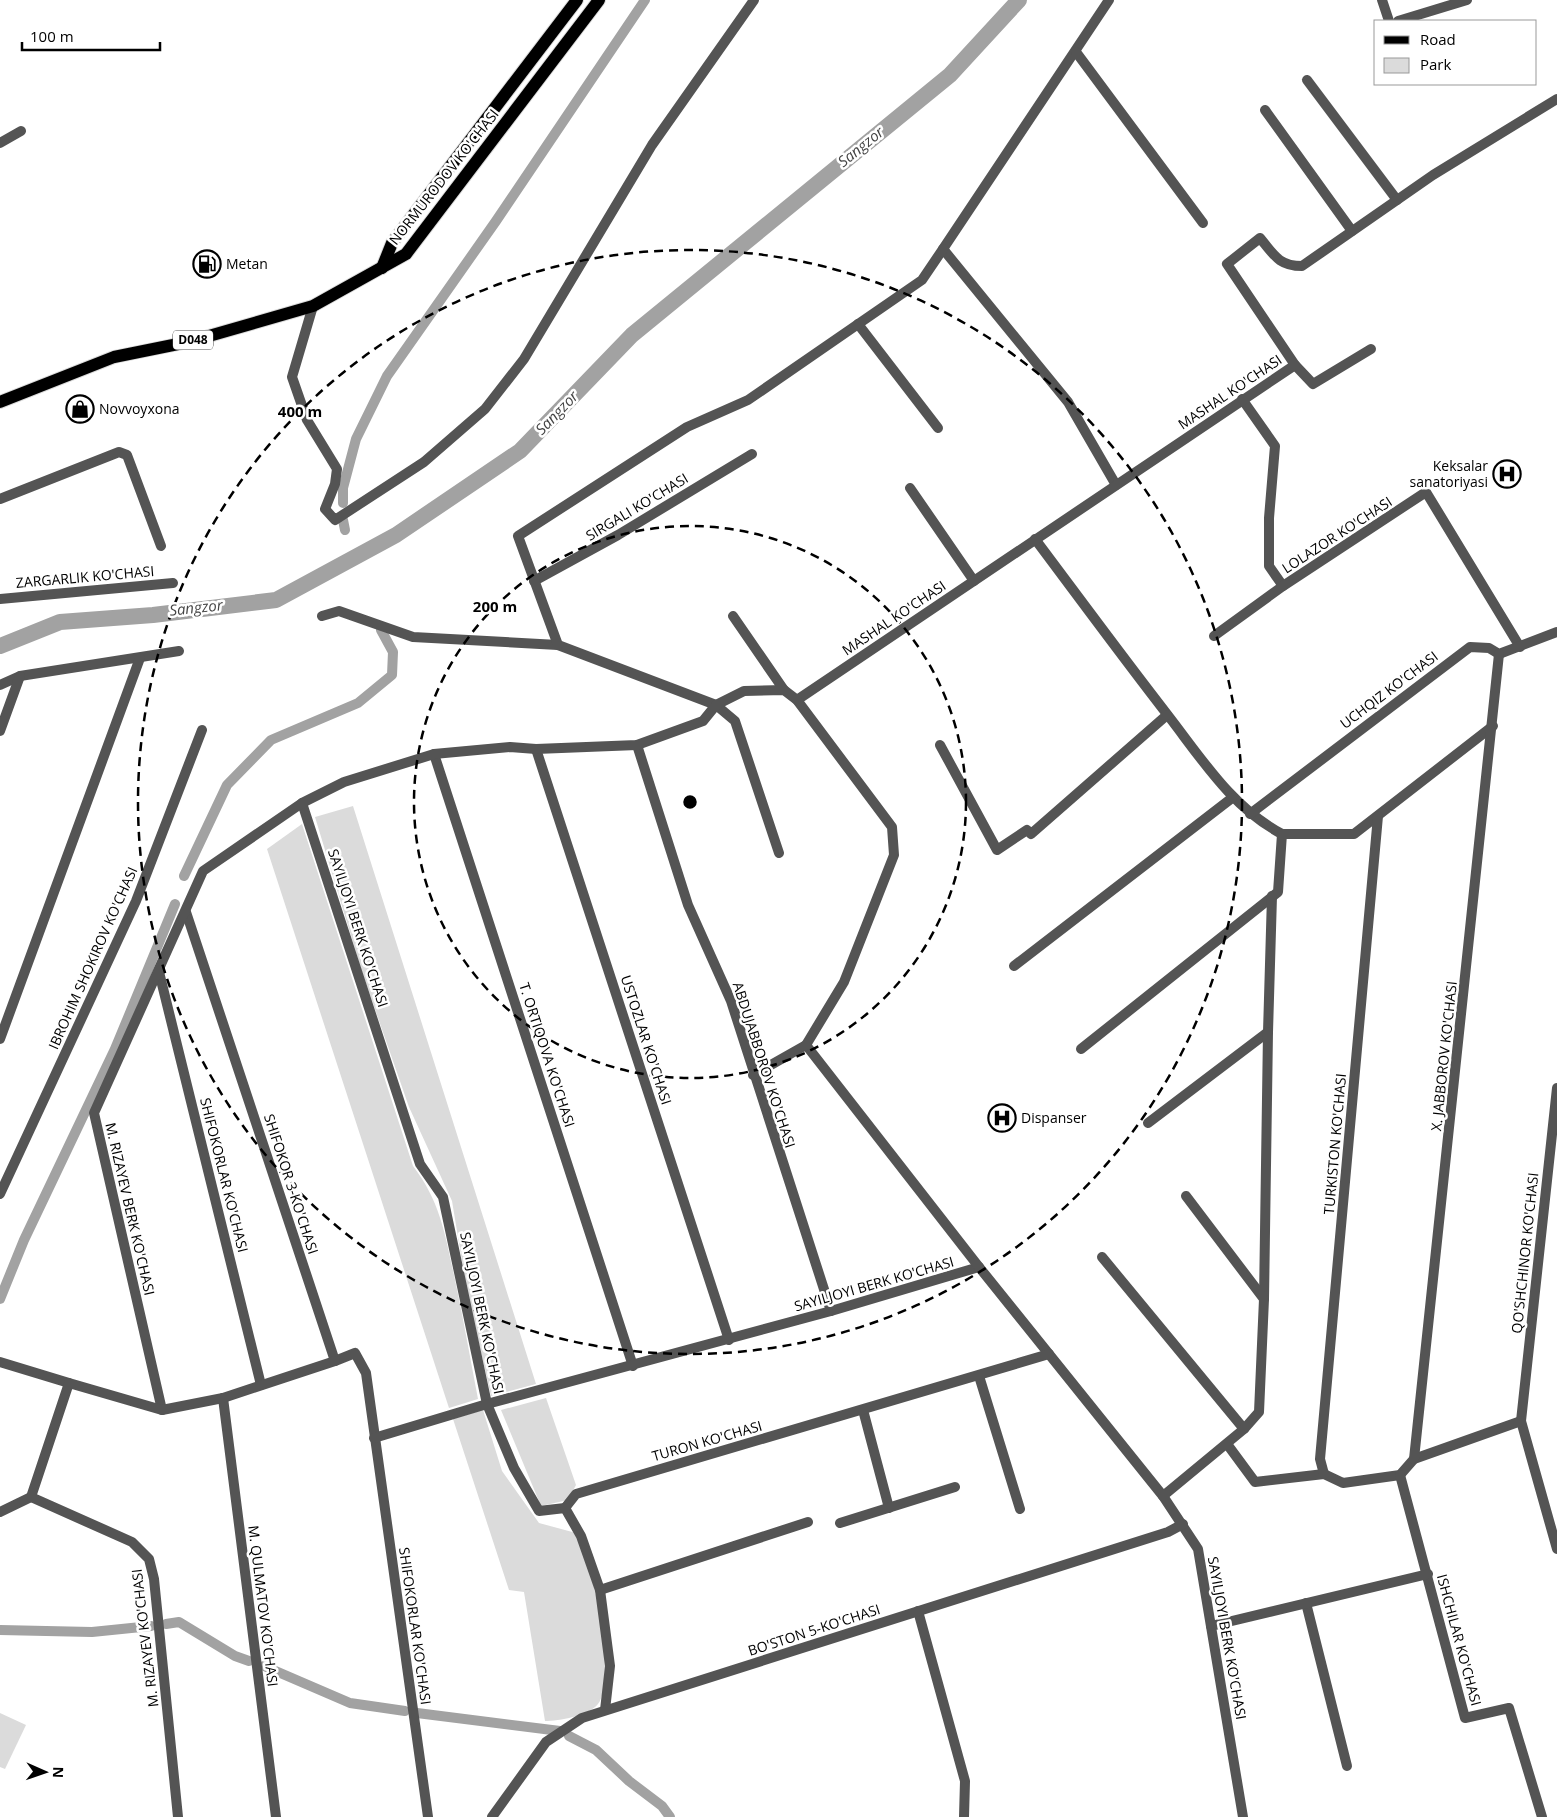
<svg xmlns="http://www.w3.org/2000/svg" width="1557" height="1817" font-family="'Open Sans',sans-serif">
<style>
.green{fill:#dbdbdb}
.lines{fill:none;stroke-linecap:round;stroke-linejoin:round}
.canal{stroke:#a2a2a2;stroke-width:10}
.river{stroke:#a2a2a2;stroke-width:16}
.primary-casing{stroke:#dbdbdb;stroke-width:14}
.street{stroke:#545454;stroke-width:10}
.primary{stroke:#000;stroke-width:12}
.ring{fill:none;stroke:#000;stroke-width:2.5;stroke-dasharray:9 6}
.labels{text-anchor:middle;stroke-width:5;stroke-linejoin:round;paint-order:stroke}
.shield{fill:#fff;stroke:#4c4c4c;stroke-width:1}
.shield-label{font-size:12px;font-weight:bold;fill:#000}
.street-label{font-size:14px;fill:#000;stroke:#fff}
.poi-label{font-size:14px;fill:#000;stroke:#fff;text-anchor:start}
.water-label{font-size:15px;font-style:italic;fill:#434343;stroke:#fff}
.centre{fill:#000;stroke:#fff;stroke-width:2.5}
.ring-label{font-size:15px;text-anchor:middle;font-weight:bold;fill:#000;stroke:#fff;stroke-width:5;stroke-linejoin:round;paint-order:stroke}
</style>
<rect width="100%" height="100%" fill="#fff"/>
<g class="green">
<path d="M353 806 536 1384 491 1396 467 1291 452 1201 409 1107 362 972 315 817Z"/>
<path d="M302 824 413 1166C440 1201 445 1234 454 1275 463 1316 470 1358 478 1399L449 1408 267 849Z"/>
<path d="M546 1398 576 1485 568 1500 541 1506 501 1410Z"/>
<path d="M483 1410 502 1471 539 1523 576 1533C582 1552 591 1572 595 1591 601 1614 612 1686 598 1704 588 1716 559 1721 545 1721L524 1592 509 1590 453 1419Z"/>
<path d="M0 1713 26 1725 5 1769 0 1767Z"/>
</g>
<g class="lines">
<g class="canal">
<path d="M343 503V488L356 439 387 376 496 221 645 0"/>
<path d="M343 520 345 530"/>
<path d="M184 876 227 785 271 740 358 703 392 675 393 652 381 630"/>
<path d="M0 1299 24 1240 115 1049 175 904"/>
<path d="M166 1624 179 1622 235 1656 249 1661"/>
<path d="M0 1630 92 1632 151 1626"/>
<path d="M264 1666 350 1703 405 1711"/>
<path d="M417 1713 560 1731"/>
<path d="M569 1736 596 1750 629 1781 662 1806 670 1817"/>
</g>
<path class="river" d="M0 646 60 622 153 615 276 600 396 535 520 451 632 335 950 75 1019 0"/>
<g class="primary-casing">
<g id="primary">
<path d="M382 268 392 243 577 0"/>
<path d="M0 402 114 357 188 342 313 306 406 254 599 0"/>
</g>
</g>
<g class="street">
<path d="M1109 0 943 249 1068 402 1116 485"/>
<path d="M1382 0 1389 21"/>
<path d="M1398 21 1467 0"/>
<path d="M1076 52 1203 223"/>
<path d="M1307 80 1397 200"/>
<path d="M1265 110 1352 231"/>
<path d="M0 143 21 131"/>
<path d="M313 306 292 377 307 420 337 469 335 484 325 509 335 520 424 462 485 409 524 359 652 145 754 0"/>
<path d="M858 324 938 428"/>
<path d="M1295 365 1313 384 1371 349"/>
<path d="M1242 399 1275 446 1269 518V566L1283 586"/>
<path d="M910 488 974 581"/>
<path d="M0 499 119 452 127 455 161 546"/>
<path d="M1035 539C1080 599 1124 659 1170 718 1203 761 1233 808 1282 834"/>
<path d="M534 581 618 535 752 454"/>
<path d="M0 599 173 583"/>
<path d="M322 616 339 611 413 637 558 645 716 705 735 721 779 853"/>
<path d="M733 616 784 690"/>
<path d="M1214 636 1283 586 1426 492 1520 647"/>
<path d="M558 645 518 536 687 427 748 400 922 280 943 249"/>
<path d="M0 685 20 676 179 651"/>
<path d="M797 700 1295 365 1227 264 1260 238C1274 255 1279 266 1302 266L1433 175 1557 99"/>
<path d="M0 731 20 676"/>
<path d="M637 745 688 905 731 1001 831 1311"/>
<path d="M940 745 997 850 1027 830 1031 834 1167 715"/>
<path d="M536 749 729 1340"/>
<path d="M434 754 633 1366"/>
<path d="M302 803 420 1164 443 1197 487 1404 831 1311 979 1267"/>
<path d="M1250 814 1470 647 1489 648 1499 654 1557 632"/>
<path d="M186 912 335 1361 355 1353 366 1373 428 1817"/>
<path d="M1014 966 1232 798"/>
<path d="M159 972 261 1385"/>
<path d="M0 1039 140 658"/>
<path d="M806 1045 979 1267 1163 1496 1198 1549 1243 1817"/>
<path d="M1081 1049 1278 892 1282 834H1354L1493 726"/>
<path d="M1557 1088 1521 1421 1557 1549"/>
<path d="M1148 1123 1268 1032 1272 896"/>
<path d="M0 1194 136 901 202 730"/>
<path d="M1102 1257 1244 1429"/>
<path d="M1264 1299 1268 1032"/>
<path d="M0 1362 69 1383"/>
<path d="M979 1376 1020 1509"/>
<path d="M223 1398 276 1817"/>
<path d="M162 1410 94 1113 203 871 302 803 344 782 434 754 510 747 536 749 637 745 703 721 716 705 744 691 784 690 797 700 892 827 894 855 844 982 806 1045 753 1075"/>
<path d="M863 1410 889 1508"/>
<path d="M374 1438 487 1404 514 1468 539 1511 565 1508 581 1536 600 1590 610 1666 605 1710"/>
<path d="M1227 1444 1255 1482 1324 1474 1343 1483 1400 1475 1414 1459 1521 1421"/>
<path d="M1414 1459 1499 654"/>
<path d="M1324 1474 1320 1459 1378 816"/>
<path d="M1400 1475 1465 1718 1509 1708 1542 1817"/>
<path d="M1163 1496 1244 1429 1259 1412 1264 1299 1186 1196"/>
<path d="M565 1508 576 1494 1049 1354"/>
<path d="M0 1512 31 1497"/>
<path d="M840 1523 955 1487"/>
<path d="M600 1590 808 1522"/>
<path d="M1306 1603 1347 1766"/>
<path d="M918 1611 965 1781 964 1817"/>
<path d="M1211 1626 1428 1574"/>
<path d="M178 1817 154 1579 149 1559 132 1542 31 1497 69 1383 162 1410 223 1398 335 1361"/>
<path d="M492 1817 546 1742 582 1718 1168 1532 1183 1524"/>
</g>
<use href="#primary" class="primary"/>
</g>
<g class="ring">
<circle cx="690" cy="802" r="276"/>
<circle cx="690" cy="802" r="552"/>
</g>
<defs>
<g id="fuel-ring" transform="scale(1.4375)"><circle r="9.5" fill="#fff" stroke="#000" stroke-width="1.5"/><path d="M-5.5-6h7V0h2V4h1.3V-2.5L3-4.5l.8-.8L6-3V5H2.5V1h-1V6h-7ZM-4.2-4.7v3.2H.2V-4.7Z" fill="#000"/></g>
<g id="shop-ring" transform="scale(1.4375)"><circle r="9.5" fill="#fff" stroke="#000" stroke-width="1.5"/><path d="M-5-2.5h2.3a2.7 3.5 0 0 1 5.4 0H5L5.5 6h-11ZM-1.5-2.5h3a1.5 2.3 0 0 0-3 0Z" fill="#000"/></g>
<g id="hospital-ring" transform="scale(1.4375)"><circle r="9.5" fill="#fff" stroke="#000" stroke-width="1.5"/><path d="M-5-5h3v3.5h4V-5h3V5h-3V1.5h-4V5h-3Z" fill="#000"/></g>
</defs>
<g fill-rule="evenodd">
<use href="#fuel-ring" x="207" y="264"/>
<use href="#shop-ring" x="80" y="409"/>
<use href="#hospital-ring" x="1507" y="474"/>
<use href="#hospital-ring" x="1002" y="1118"/>
</g>
<g class="labels">
<rect class="shield" x="173" y="330.5" width="40" height="19" rx="4"/>
<g class="shield-label">
<text x="193" y="344">D048</text>
</g>
<g class="street-label">
<text transform="translate(444 177) rotate(-52)" y="5">NORMURODOV KO'CHASI</text>
<text transform="translate(1230 392) rotate(-34)" y="5">MASHAL KO'CHASI</text>
<text transform="translate(637 507) rotate(-31)" y="5">SIRGALI KO'CHASI</text>
<text transform="translate(1337 535) rotate(-33)" y="5">LOLAZOR KO'CHASI</text>
<text transform="translate(85 577) rotate(-5)" y="5">ZARGARLIK KO'CHASI</text>
<text transform="translate(894 618) rotate(-34)" y="5">MASHAL KO'CHASI</text>
<text transform="translate(1389 690) rotate(-37)" y="5">UCHQIZ KO'CHASI</text>
<text transform="translate(358 928) rotate(72)" y="5">SAYILJOYI BERK KO'CHASI</text>
<text transform="translate(93 958) rotate(-66)" y="5">IBROHIM SHOKIROV KO'CHASI</text>
<text transform="translate(646 1040) rotate(72)" y="5">USTOZLAR KO'CHASI</text>
<text transform="translate(547 1055) rotate(72)" y="5">T. ORTIQOVA KO'CHASI</text>
<text transform="translate(1444 1056) rotate(-84)" y="5">X. JABBOROV KO'CHASI</text>
<text transform="translate(764 1065) rotate(72)" y="5">ABDUJABBOROV KO'CHASI</text>
<text transform="translate(1335 1144) rotate(-85)" y="5">TURKISTON KO'CHASI</text>
<text transform="translate(224 1175) rotate(76)" y="5">SHIFOKORLAR KO'CHASI</text>
<text transform="translate(291 1184) rotate(72)" y="5">SHIFOKOR 3-KO'CHASI</text>
<text transform="translate(130 1209) rotate(77)" y="5">M. RIZAYEV BERK KO'CHASI</text>
<text transform="translate(1525 1253) rotate(-84)" y="5">QO'SHCHINOR KO'CHASI</text>
<text transform="translate(874 1284) rotate(-16)" y="5">SAYILJOYI BERK KO'CHASI</text>
<text transform="translate(482 1313) rotate(78)" y="5">SAYILJOYI BERK KO'CHASI</text>
<text transform="translate(707 1441) rotate(-16)" y="5">TURON KO'CHASI</text>
<text transform="translate(263 1606) rotate(83)" y="5">M. QULMATOV KO'CHASI</text>
<text transform="translate(415 1626) rotate(82)" y="5">SHIFOKORLAR KO'CHASI</text>
<text transform="translate(814 1630) rotate(-18)" y="5">BO'STON 5-KO'CHASI</text>
<text transform="translate(145 1638) rotate(-97)" y="5">M. RIZAYEV KO'CHASI</text>
<text transform="translate(1227 1638) rotate(80)" y="5">SAYILJOYI BERK KO'CHASI</text>
<text transform="translate(1459 1640) rotate(75)" y="5">ISHCHILAR KO'CHASI</text>
</g>
<g class="poi-label">
<text x="226" y="269">Metan</text>
<text x="99" y="414">Novvoyxona</text>
<text x="1488" y="471" text-anchor="end">Keksalar<tspan x="1488" dy="16">sanatoriyasi</tspan></text>
<text x="1021" y="1123">Dispanser</text>
</g>
<g class="water-label">
<text transform="translate(861 147) rotate(-39)" y="5">Sangzor</text>
<text transform="translate(557 413) rotate(-46)" y="5">Sangzor</text>
<text transform="translate(196 608) rotate(-6)" y="5">Sangzor</text>
</g>
</g>
<circle cx="690" cy="802" r="8" class="centre"/>
<g class="ring-label">
<text x="300" y="417">400 m</text>
<text x="495" y="612">200 m</text>
</g>
<rect x="1374" y="20" width="162" height="65" fill="#ffffff" stroke="#999999"/>
<rect x="1384" y="36" width="25" height="8" fill="#000000" stroke="#999999"/>
<text x="1420" y="45" font-size="15" fill="#000000">Road</text>
<rect x="1384" y="58" width="25" height="15" fill="#dbdbdb" stroke="#999999"/>
<text x="1420" y="70" font-size="15" fill="#000000">Park</text>
<g transform="translate(45 1772) rotate(92)" stroke="#ffffff" stroke-width="4" paint-order="stroke">
<path d="M0-4L9 19L0 12L-9 19Z" fill="#000000"/>
<text y="-8" font-size="14" font-weight="bold" text-anchor="middle" fill="#000000">N</text>
</g>
<path d="M22 42v8h138v-8" fill="none" stroke="#000000" stroke-width="2.5"/>
<text x="30" y="42" font-size="15" fill="#000000" stroke="#ffffff" stroke-width="4" paint-order="stroke">100 m</text>
</svg>
